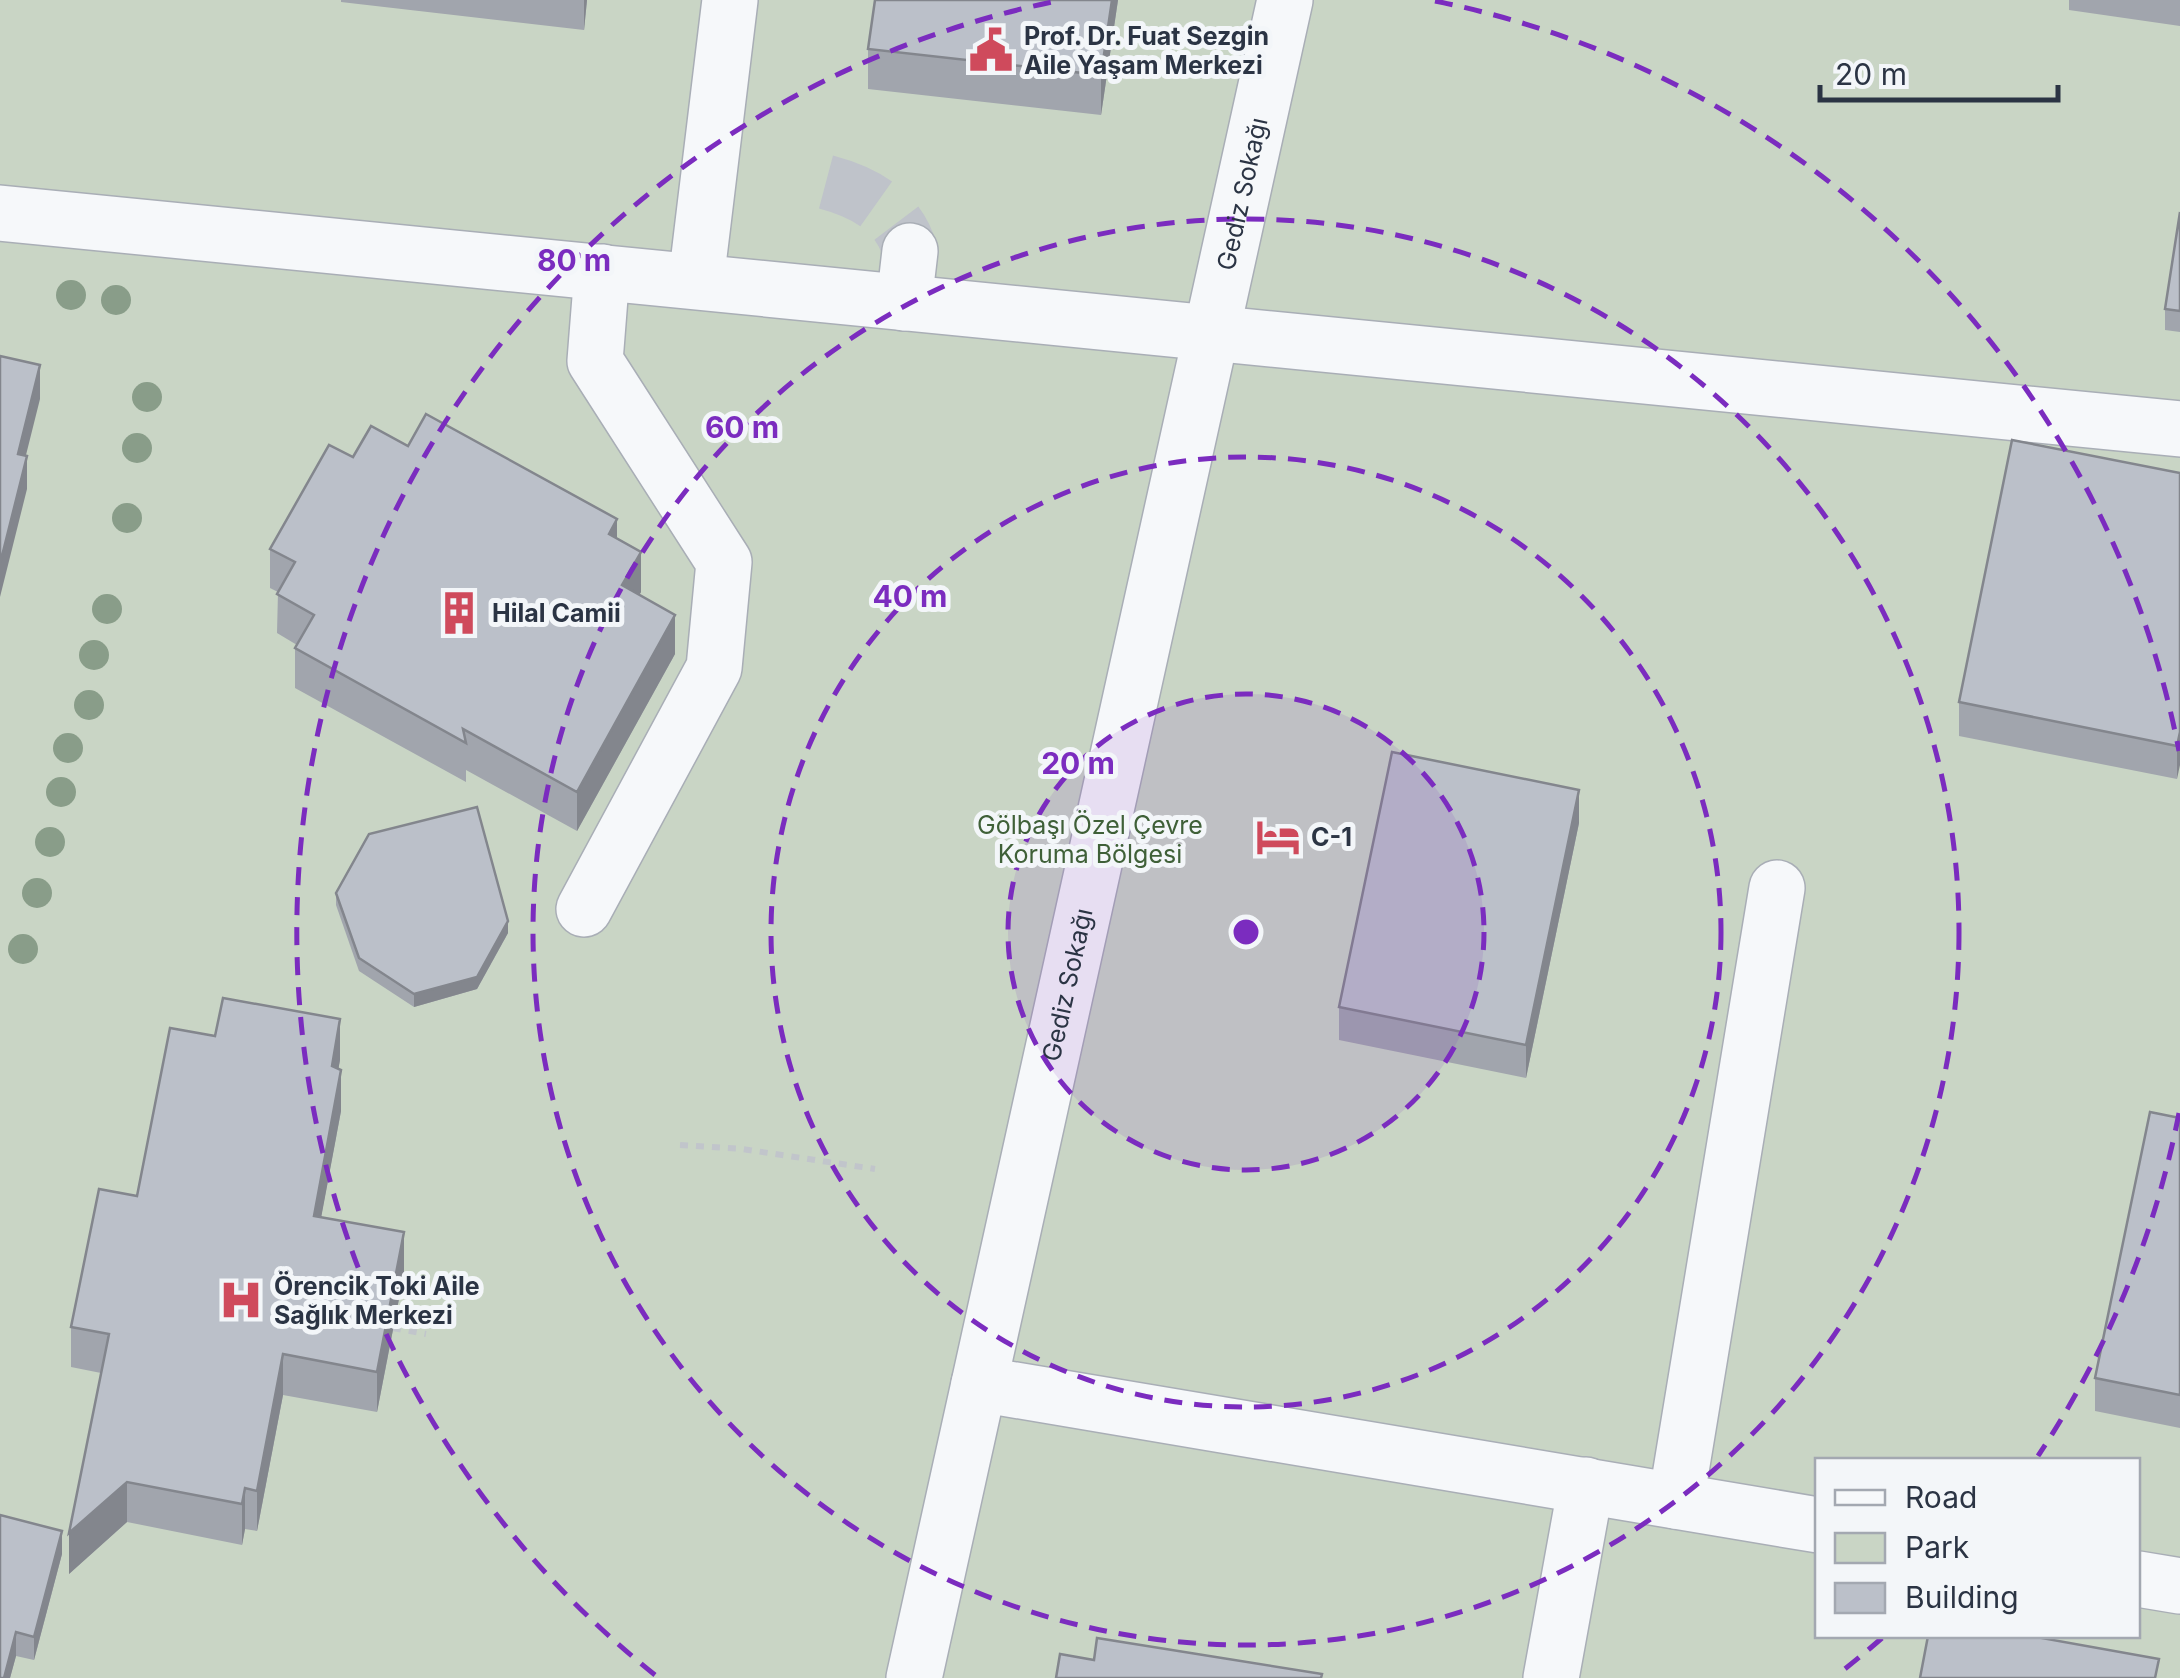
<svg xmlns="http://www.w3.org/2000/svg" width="2180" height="1678" font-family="Inter,sans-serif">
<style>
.green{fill:#c9d5c5;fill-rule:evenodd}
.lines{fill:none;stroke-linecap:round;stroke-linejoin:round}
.minor-tunnel{stroke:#bfc3ca;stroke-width:55;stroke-dasharray:55 28;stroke-linecap:butt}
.minor-casing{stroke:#a9aeb6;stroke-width:58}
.path{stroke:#c1c5cb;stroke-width:6;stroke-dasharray:8 8;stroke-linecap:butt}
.minor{stroke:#f6f8fa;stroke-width:55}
.tree{fill:#899d89}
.wall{fill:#a1a5ad}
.shaded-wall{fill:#83868d}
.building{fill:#bbc0c9;stroke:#83868d;stroke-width:2.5}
.ring{fill:none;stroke:#7b2cbf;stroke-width:5;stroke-dasharray:18 12}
.labels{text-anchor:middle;stroke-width:10;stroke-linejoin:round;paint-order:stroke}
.poi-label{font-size:25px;font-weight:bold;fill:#2b3444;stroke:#f3f6f9;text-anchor:start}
.street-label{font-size:25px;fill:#2b3444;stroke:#f3f6f9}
.park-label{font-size:25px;fill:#3f6038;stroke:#f3f6f9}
.centre{fill:#7b2cbf;stroke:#f3f6f9;stroke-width:5}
.ring-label{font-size:30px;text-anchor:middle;font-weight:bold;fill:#7b2cbf;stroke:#f3f6f9;stroke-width:10;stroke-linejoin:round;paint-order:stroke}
</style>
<rect width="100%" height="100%" fill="#e4e7ec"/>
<path class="green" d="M0 0H2180V1678H0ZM1818 1460H2138V1636H1818Z"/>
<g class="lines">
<path class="minor-tunnel" d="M826 182C864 192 899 211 910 251"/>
<g class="minor-casing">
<g id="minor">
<path d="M0 213 2180 429"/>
<path d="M696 281 730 0"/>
<path d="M904 303 910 251"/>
<path d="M584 909 714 668 724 562 595 361 602 272"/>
<path d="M979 1384 1818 1525"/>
<path d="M1676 1501 1777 888"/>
<path d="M2138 1579 2180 1586"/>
<path id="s1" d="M914 1678 1285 0"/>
<path d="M1551 1678 1586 1485"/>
</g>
</g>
<g class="path">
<path d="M680 1145 742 1149 875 1169"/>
<path d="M393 1328 426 1334"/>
</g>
<use href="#minor" class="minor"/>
</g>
<g class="tree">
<circle cx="71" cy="295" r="15"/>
<circle cx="116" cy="300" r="15"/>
<circle cx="147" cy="397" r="15"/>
<circle cx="137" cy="448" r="15"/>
<circle cx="127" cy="518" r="15"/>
<circle cx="107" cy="609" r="15"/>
<circle cx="94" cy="655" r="15"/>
<circle cx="89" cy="705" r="15"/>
<circle cx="68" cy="748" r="15"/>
<circle cx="61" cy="792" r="15"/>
<circle cx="50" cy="842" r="15"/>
<circle cx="37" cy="893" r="15"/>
<circle cx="23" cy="949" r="15"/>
</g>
<g class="wall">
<path d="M341 0H587L584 30 341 2Z"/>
<path d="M875 0H1118L1101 115 868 89V49Z"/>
<path d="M2069 0H2180V26L2069 10Z"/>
<path d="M2180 212V332L2165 330V309Z"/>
<path d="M408 446 617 538 641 592 639 595 675 654 577 831 466 770V782L295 688V648L297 645 277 633 278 592 270 588V549Z"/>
<path d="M2180 473 2177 779 1959 736V702Z"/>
<path d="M1579 823 1526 1078 1339 1040V1007Z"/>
<path d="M336 893 508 933 477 989 414 1007 359 971 336 905Z"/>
<path d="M340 1060 338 1069 341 1111 321 1217 404 1273 377 1412 283 1395 257 1531 245 1529 242 1545 127 1522 69 1574 101 1373 71 1367V1327L137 1196Z"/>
<path d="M2180 1118V1428L2095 1411V1378Z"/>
<path d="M0 1515 62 1554 34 1660 16 1656 10 1678H0Z"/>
</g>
<g class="shaded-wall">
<path d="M584 0H587L584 30Z"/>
<path d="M1112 0H1118L1101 115V75Z"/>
<path d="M40 365V399L18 487V454Z"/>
<path d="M27 456V489L0 597V564Z"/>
<path d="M617 519V559L609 534Z"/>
<path d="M641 552V592L622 625V585Z"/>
<path d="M675 615V654L577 831V792Z"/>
<path d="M2180 732V765L2177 779V746Z"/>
<path d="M1579 790V823L1526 1078V1045Z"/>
<path d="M508 921V933L477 989 414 1007V994Z"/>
<path d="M340 1019V1060L332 1106V1066Z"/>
<path d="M341 1070V1111L314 1256V1216Z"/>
<path d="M404 1232V1273L377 1412V1372Z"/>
<path d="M283 1354V1395L257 1531V1491Z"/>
<path d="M127 1482V1522L69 1574V1533Z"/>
<path d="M245 1488V1529L242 1545V1504Z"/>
<path d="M62 1531V1554L34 1660V1637Z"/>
<path d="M16 1632V1656L10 1678H4Z"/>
</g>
<g class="building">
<path d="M875 0H1112L1101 75 868 49Z"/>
<path d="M2180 212V311L2165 309Z"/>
<path d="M0 356 40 365 18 454 27 456 0 564Z"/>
<path d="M426 414 617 519 609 534 641 552 622 585 675 615 577 792 463 729 466 743 295 648 314 615 277 594 295 562 270 549 329 445 353 457 371 426 408 446Z"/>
<path d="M2012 440 2180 473V732L2177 746 1959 702Z"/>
<path d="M1392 752 1579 790 1526 1045 1339 1007Z"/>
<path d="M477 807 508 921 477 977 414 994 359 958 336 893 369 834Z"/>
<path d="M223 998 340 1019 332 1066 341 1070 314 1216 404 1232 377 1372 283 1354 257 1491 245 1488 242 1504 127 1482 69 1533 109 1334 71 1327 99 1189 137 1196 170 1028 215 1036Z"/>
<path d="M2150 1112 2180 1118V1395L2095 1378Z"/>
<path d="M0 1515 62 1531 34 1637 16 1632 4 1678H0Z"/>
<path d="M1928 1636H2031L2159 1659 2155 1678H1920Z"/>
<path d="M1097 1638 1322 1674 1321 1678H1056L1060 1654 1094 1660Z"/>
</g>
<circle cx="1246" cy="932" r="238" fill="#7b2cbf" fill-opacity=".12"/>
<g class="ring">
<circle cx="1246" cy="932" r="238"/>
<circle cx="1246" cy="932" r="475"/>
<circle cx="1246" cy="932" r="713"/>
<path d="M2179 1113A950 950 0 0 1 2038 1456M1882 1638A950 950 0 0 1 1837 1675M655 1675A950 950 0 0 1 1057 1M1435 1A950 950 0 0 1 2179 751"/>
</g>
<defs>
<g id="civic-bare" transform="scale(3.45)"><path d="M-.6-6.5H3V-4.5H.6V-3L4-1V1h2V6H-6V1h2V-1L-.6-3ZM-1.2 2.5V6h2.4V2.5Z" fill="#cf4a5c" stroke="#f3f6f9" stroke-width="2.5" paint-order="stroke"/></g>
<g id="building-bare" transform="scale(3.45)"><path d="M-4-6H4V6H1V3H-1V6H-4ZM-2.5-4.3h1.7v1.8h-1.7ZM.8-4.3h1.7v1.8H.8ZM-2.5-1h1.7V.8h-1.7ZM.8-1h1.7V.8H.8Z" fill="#cf4a5c" stroke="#f3f6f9" stroke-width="2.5" paint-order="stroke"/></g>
<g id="hotel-bare" transform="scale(3.45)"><path d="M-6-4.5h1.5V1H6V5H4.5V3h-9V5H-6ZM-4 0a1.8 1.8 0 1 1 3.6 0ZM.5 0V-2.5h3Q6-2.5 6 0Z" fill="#cf4a5c" stroke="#f3f6f9" stroke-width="2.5" paint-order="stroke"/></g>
<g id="hospital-bare" transform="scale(3.45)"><path d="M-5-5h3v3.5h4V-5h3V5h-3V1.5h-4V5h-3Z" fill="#cf4a5c" stroke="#f3f6f9" stroke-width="2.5" paint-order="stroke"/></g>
</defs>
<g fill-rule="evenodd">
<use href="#civic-bare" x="991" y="50"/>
<use href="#building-bare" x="459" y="613"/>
<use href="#hotel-bare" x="1278" y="837"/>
<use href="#hospital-bare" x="241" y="1300"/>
</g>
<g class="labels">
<g class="poi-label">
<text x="1024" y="45">Prof. Dr. Fuat Sezgin<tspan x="1024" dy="29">Aile Yaşam Merkezi</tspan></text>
<text x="492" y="622">Hilal Camii</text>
<text x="1311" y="846">C-1</text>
<text x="274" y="1295">Örencik Toki Aile<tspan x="274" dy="29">Sağlık Merkezi</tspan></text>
</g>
<g class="street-label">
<text dy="9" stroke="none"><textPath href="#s1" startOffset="1520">Gediz Sokağı</textPath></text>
<text dy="9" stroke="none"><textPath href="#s1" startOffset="710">Gediz Sokağı</textPath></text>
</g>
<g class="park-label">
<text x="1090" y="834">Gölbaşı Özel Çevre<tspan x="1090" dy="29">Koruma Bölgesi</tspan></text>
</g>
</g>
<circle cx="1246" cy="932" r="15" class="centre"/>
<g class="ring-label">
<text x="574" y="271">80 m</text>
<text x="742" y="438">60 m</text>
<text x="910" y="607">40 m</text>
<text x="1078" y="774">20 m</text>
</g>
<rect x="1815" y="1458" width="325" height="180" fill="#f3f6f9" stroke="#a3a8b1" stroke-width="2.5"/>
<rect x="1835" y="1490" width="50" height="15" fill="#f6f8fa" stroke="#a3a8b1" stroke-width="2.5"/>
<text x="1905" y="1508" font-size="30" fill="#2b3444">Road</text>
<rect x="1835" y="1533" width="50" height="30" fill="#c9d5c5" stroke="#a3a8b1" stroke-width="2.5"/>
<text x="1905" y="1558" font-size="30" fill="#2b3444">Park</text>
<rect x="1835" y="1583" width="50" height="30" fill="#bbc0c9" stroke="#a3a8b1" stroke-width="2.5"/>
<text x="1905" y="1608" font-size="30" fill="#2b3444">Building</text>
<path d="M1820 85v15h238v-15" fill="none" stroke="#2b3444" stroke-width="5"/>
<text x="1835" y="85" font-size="30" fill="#2b3444" stroke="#f3f6f9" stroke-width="8" paint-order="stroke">20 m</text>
</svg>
